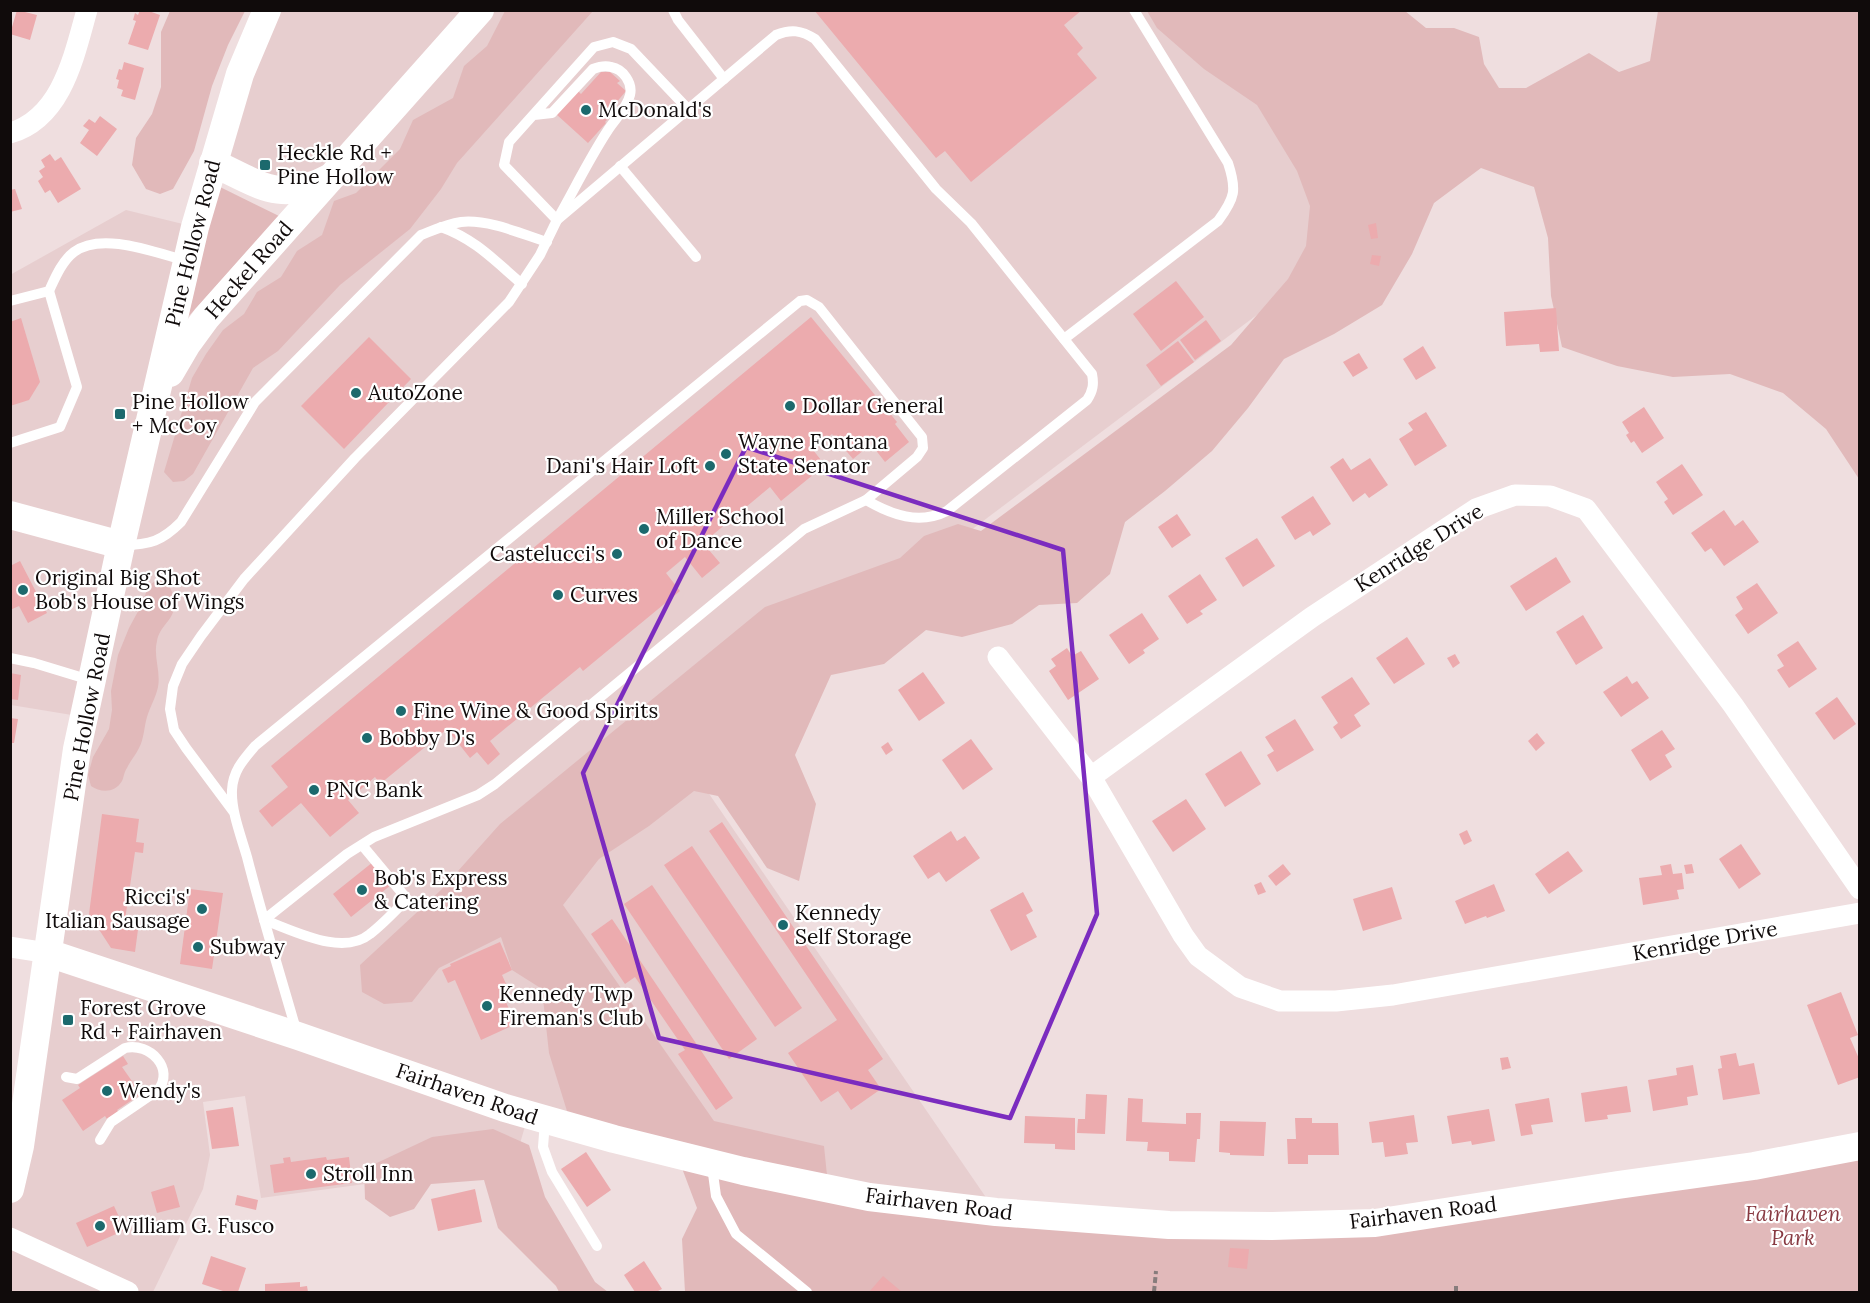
<svg xmlns="http://www.w3.org/2000/svg" width="1870" height="1303" font-family="Lora,serif">
<style>
.built{fill:#e7cecf}
.green{fill:#e1b9ba}
.building{fill:#ecabae}
.lines{fill:none;stroke-linecap:round;stroke-linejoin:round}
.path{stroke:#877c7c;stroke-width:4;stroke-dasharray:6 3;stroke-linecap:butt}
.lane{stroke:#fff;stroke-width:10}
.street{stroke:#fff;stroke-width:21}
.secondary{stroke:#fff;stroke-width:28}
.marked{fill:none;stroke:#7b2cbf;stroke-width:4.5;stroke-linejoin:round}
.poi-dot{fill:#1c696d;stroke:#fff;stroke-width:2}
.labels{text-anchor:middle;stroke-width:4.5;stroke-linejoin:round;paint-order:stroke}
.poi-label{font-size:21px;fill:#100b0b;stroke:#fff;text-anchor:start}
.street-label{font-size:21px;fill:#100b0b;stroke:#fff}
.park-label{font-size:21px;font-style:italic;fill:#883a42;stroke:#fff}
</style>
<rect width="100%" height="100%" fill="#efdedf"/>
<path class="built" d="M267 11H1200L1367 232 679 750 996 1212 528 1116 514 1164 261 1198 245 1096 203 1102 210 1155 203 1189 153 1292H11V1189L84 717 11 705 10 275 126 210 195 227 156 395 312 187 213 163Z"/>
<g class="green">
<path d="M170 11H245L228 45 212 86 194 151 173 189 160 194 146 189 132 165 136 138 152 114 161 87V32Z"/>
<path d="M505 11H593L457 163 441 189 410 229 340 285 278 351 253 368 193 474 184 481 173 482 164 472 192 378 206 354 223 330 244 314 257 292 281 277 297 251 322 235 334 201 356 193 400 149 413 120 453 98 464 66 487 46Z"/>
<path d="M1147 11H1405L1426 28H1454L1479 37 1484 64 1499 88H1526L1589 53 1619 72 1650 61 1658 11H1859V479L1826 429 1783 393 1730 374 1673 377 1617 366 1562 347 1551 296 1548 238 1534 187 1481 168 1434 203 1412 254 1382 305 1334 334 1284 359 1248 408 1212 451 1165 491 1125 522 1110 574 1077 603 1039 605 1012 624 962 637 926 630 884 664 831 675 795 755 816 804 799 881 767 868 718 796 694 791 649 826 599 859 563 905 714 1121 824 1146 828 1185 571 1124 549 1053 542 989 512 970 501 937 439 968 412 1002 384 1004 362 992 360 965 441 890 500 824 765 607 900 558 924 536 958 524 981 531 1231 345 1288 279 1306 246 1310 206 1297 171 1257 105 1204 69 1157 28Z"/>
<path d="M218 186 279 216 188 317Z"/>
<path d="M164 580C171 587 177 599 174 609 171 622 160 626 157 641 153 656 161 671 158 687 156 697 150 707 147 717 144 727 144 739 139 748 136 755 130 761 127 768 124 772 124 777 122 781 115 793 101 793 91 786L88 775 93 757 109 729 112 710 111 691 118 655 129 628 142 604 148 587 155 581Z"/>
<path d="M493 1129 529 1145 545 1197 595 1282 608 1292H559L556 1286 498 1228 484 1180 431 1184 414 1209 390 1217 365 1199 364 1169 432 1137Z"/>
<path d="M1859 1146V1292H685L682 1239 697 1208 677 1155 869 1197 1272 1226Z"/>
</g>
<g class="building">
<path d="M17 10 37 15 30 40 10 34Z"/>
<path d="M140 10H146L160 15 148 50 128 44 136 21 133 20 135 13 138 15Z"/>
<path d="M814 10H1082L1064 25 1083 48 1077 54 1097 78 971 182 945 151 936 158Z"/>
<path d="M124 62 144 68 135 100 121 96 123 90 117 88 119 80 116 79 119 69 122 70Z"/>
<path d="M601 72H610L620 81 617 83 626 91 605 116 609 118 605 122 606 123 588 143 556 114 576 89 581 94Z"/>
<path d="M100 116 117 129 97 156 80 143 89 130 83 126 89 119 95 123Z"/>
<path d="M50 154 55 161 61 157 81 189 58 203 50 190 45 193 38 181 43 177 39 171 45 167 41 160Z"/>
<path d="M15 189 22 209 10 212V190Z"/>
<path d="M1376 223 1378 238 1371 239 1368 225Z"/>
<path d="M1372 255 1381 256 1379 266 1370 264Z"/>
<path d="M1176 281 1204 317 1161 351 1133 314Z"/>
<path d="M1556 308 1559 351 1540 352 1539 344 1506 346 1504 312Z"/>
<path d="M811 317 897 422 895 424 909 442 885 462 871 444 853 459 832 434 813 450 825 465 781 501 770 487 703 543 720 563 702 578 685 557 666 573 680 591 583 671 580 667 490 741 500 754 488 765 477 752 470 758 447 729 380 784 375 777 348 800 359 813 330 837 301 803 272 827 259 811 288 787 271 766Z"/>
<path d="M21 318 40 382 29 400 10 406V322Z"/>
<path d="M1206 320 1221 341 1195 360 1180 340Z"/>
<path d="M369 337 411 379 344 449 301 406Z"/>
<path d="M1178 341 1194 362 1161 386 1146 365Z"/>
<path d="M1423 346 1436 368 1416 380 1403 359Z"/>
<path d="M1359 353 1368 368 1353 377 1343 362Z"/>
<path d="M1644 407 1664 438 1642 453 1634 441 1631 443 1626 435 1629 433 1622 422Z"/>
<path d="M1426 412 1447 446 1415 466 1399 439 1413 430 1408 423Z"/>
<path d="M1343 458 1351 470 1370 458 1388 485 1369 498 1365 493 1353 502 1330 467Z"/>
<path d="M1682 464 1703 495 1673 515 1664 502 1668 499 1656 482Z"/>
<path d="M1313 496 1331 524 1313 536 1310 531 1295 540 1281 517Z"/>
<path d="M1724 510 1735 526 1743 520 1759 542 1724 566 1711 548 1705 552 1691 533Z"/>
<path d="M1177 514 1191 535 1172 548 1158 527Z"/>
<path d="M1257 538 1275 566 1243 587 1225 558Z"/>
<path d="M1556 557 1571 582 1526 611 1510 586Z"/>
<path d="M20 561 47 613 28 623 19 606 10 610V566Z"/>
<path d="M1200 574 1217 600 1200 611 1203 614 1187 624 1168 596Z"/>
<path d="M1757 583 1778 613 1748 634 1735 615 1743 609 1736 597Z"/>
<path d="M1142 613 1159 639 1143 650 1145 653 1129 664 1109 635Z"/>
<path d="M1583 615 1603 648 1576 665 1556 632Z"/>
<path d="M1407 637 1425 664 1394 684 1376 658Z"/>
<path d="M1798 641 1817 669 1789 688 1777 670 1784 666 1777 655Z"/>
<path d="M1067 648 1072 656 1081 651 1099 679 1068 700 1049 671 1056 666 1051 659Z"/>
<path d="M1455 654 1460 663 1453 668 1447 658Z"/>
<path d="M923 672 945 703 919 721 898 690Z"/>
<path d="M10 673 21 675 18 700 10 699Z"/>
<path d="M1627 676 1632 684 1637 681 1649 698 1621 717 1603 692Z"/>
<path d="M1352 677 1370 704 1354 715 1361 726 1341 739 1333 727 1338 723 1321 697Z"/>
<path d="M1837 697 1856 724 1834 740 1815 713Z"/>
<path d="M10 718 18 719 14 743H10Z"/>
<path d="M1295 719 1314 750 1277 772 1267 755 1274 751 1265 737Z"/>
<path d="M1662 730 1675 749 1665 755 1672 767 1650 781 1631 750Z"/>
<path d="M1537 733 1545 743 1536 751 1528 741Z"/>
<path d="M971 739 993 769 963 790 942 760Z"/>
<path d="M888 742 893 750 886 755 881 747Z"/>
<path d="M1241 751 1261 784 1225 807 1205 774Z"/>
<path d="M1186 799 1206 829 1173 852 1152 821Z"/>
<path d="M102 814 139 819 136 842 144 843 143 853 135 852 125 920 139 922 135 952 111 948 89 914Z"/>
<path d="M722 822 883 1059 868 1070 881 1089 851 1110 838 1091 821 1102 788 1053 837 1020 709 831Z"/>
<path d="M1467 830 1472 841 1464 845 1459 834Z"/>
<path d="M951 831 957 841 965 836 980 858 946 882 939 872 928 879 913 856Z"/>
<path d="M1741 844 1761 874 1739 889 1719 859Z"/>
<path d="M692 846 802 1008 775 1027 664 865Z"/>
<path d="M1568 851 1583 871 1549 894 1535 874Z"/>
<path d="M373 862 391 885 351 917 333 894Z"/>
<path d="M1283 864 1291 874 1276 886 1268 876Z"/>
<path d="M1671 864 1673 874 1682 873 1684 889 1677 890 1679 899 1643 905 1639 878 1662 875 1660 866Z"/>
<path d="M1692 864 1694 873 1686 874 1684 865Z"/>
<path d="M1261 882 1266 892 1258 895 1254 885Z"/>
<path d="M1494 884 1505 911 1487 918 1486 916 1465 924 1455 901Z"/>
<path d="M652 885 757 1039 729 1059 624 904Z"/>
<path d="M1392 887 1402 919 1363 931 1353 899Z"/>
<path d="M190 889 223 893 212 969 180 964Z"/>
<path d="M1023 892 1033 911 1026 915 1037 937 1011 951 990 910Z"/>
<path d="M612 919 733 1098 716 1110 678 1054 685 1050 635 977 625 984 591 934Z"/>
<path d="M500 942 512 970 502 975 507 986 500 989 516 1024 481 1040 455 980 448 983 442 970 451 966 450 964Z"/>
<path d="M1841 992 1858 1035 1850 1038 1860 1061V1077L1838 1085 1807 1005Z"/>
<path d="M1736 1053 1739 1066 1754 1063 1760 1094 1723 1100 1718 1069 1722 1068 1720 1056Z"/>
<path d="M123 1056 128 1064 122 1067 141 1094 117 1110 119 1112 107 1119 105 1116 83 1131 62 1100 80 1088 78 1085Z"/>
<path d="M1508 1057 1511 1068 1502 1070 1500 1058Z"/>
<path d="M1693 1065 1698 1095 1687 1097 1688 1105 1653 1111 1648 1080 1677 1075 1676 1068Z"/>
<path d="M1627 1086 1631 1112 1607 1115 1608 1119 1585 1122 1581 1093Z"/>
<path d="M1086 1094 1107 1095 1105 1134 1077 1133 1078 1119H1085Z"/>
<path d="M1128 1098 1143 1099 1142 1122 1186 1124V1113H1201L1200 1139H1197L1195 1162 1169 1161V1152L1147 1151 1148 1142 1126 1141Z"/>
<path d="M1549 1098 1553 1122 1531 1125 1533 1134 1521 1136 1515 1104Z"/>
<path d="M233 1107 239 1146 212 1149 206 1111Z"/>
<path d="M1489 1109 1495 1141 1472 1145 1471 1141 1452 1144 1447 1116Z"/>
<path d="M1414 1115 1418 1142 1406 1143 1408 1154 1385 1157 1383 1142 1372 1143 1369 1122Z"/>
<path d="M1025 1116 1075 1118V1150L1055 1149V1144L1024 1143Z"/>
<path d="M1295 1118H1312V1123H1338L1339 1155H1308V1164H1288L1287 1139H1296Z"/>
<path d="M1220 1121 1266 1122 1264 1156 1230 1155V1153L1219 1152Z"/>
<path d="M586 1152 611 1190 587 1207 561 1169Z"/>
<path d="M290 1157 291 1162 326 1157 327 1160 349 1157 352 1183 274 1193 270 1165 284 1163 283 1158Z"/>
<path d="M174 1185 180 1207 157 1213 151 1192Z"/>
<path d="M475 1189 482 1222 438 1231 431 1199Z"/>
<path d="M237 1195 258 1200 256 1210 235 1205Z"/>
<path d="M114 1206 125 1230 87 1247 76 1223Z"/>
<path d="M1230 1248 1249 1249 1247 1269 1228 1267Z"/>
<path d="M211 1256 246 1268 238 1292H226L202 1284Z"/>
<path d="M644 1261 662 1289 656 1292H635L624 1275Z"/>
<path d="M883 1276 902 1292H869Z"/>
<path d="M300 1282V1287L307 1286 308 1292H265V1284Z"/>
</g>
<g class="lines">
<g class="path">
<path d="M1154 1292 1156 1271"/>
<path d="M1456 1292V1285"/>
</g>
<g class="lane">
<path d="M673 10 678 20 724 79"/>
<path d="M534 115 552 113 593 69C598 67 605 65 611 67 623 69 633 83 630 95 627 108 615 119 608 130 589 159 574 190 557 220L504 165 509 142 594 47 613 42 631 49 688 109"/>
<path d="M620 166 696 257"/>
<path d="M441 227C475 239 495 261 522 284"/>
<path d="M10 301 49 291C55 278 62 261 74 252 102 231 156 253 187 261"/>
<path d="M1064 339 1218 221C1235 198 1237 190 1228 163L1134 10"/>
<path d="M10 443 60 427 77 387 49 291"/>
<path d="M123 545C150 545 162 541 181 522L255 402 421 235C434 230 447 224 461 222 488 219 522 234 547 242"/>
<path d="M10 658 34 663 90 680"/>
<path d="M233 811 186 748 174 730 170 709 173 686 182 664 201 636 244 579 355 458 509 302 540 255 557 220 776 35C791 29 801 30 815 39L936 189 971 223 1092 374C1094 384 1093 391 1087 400L947 511C919 525 892 515 866 500"/>
<path d="M264 920 347 854 374 837 478 795 495 784 804 529 866 500 917 457 923 448 922 437 819 307 807 300 800 301 255 746C243 760 233 771 232 790 231 811 241 836 247 857 262 916 280 974 297 1033"/>
<path d="M264 920C293 930 342 957 370 934 383 924 395 911 407 899L362 845"/>
<path d="M66 1077 77 1079 125 1048C150 1042 175 1069 158 1090L111 1122 100 1140"/>
<path d="M545 1121 543 1147 552 1172 597 1246"/>
<path d="M712 1166 716 1196 736 1234 807 1292"/>
</g>
<g class="street">
<path d="M10 133C62 118 74 56 87 10"/>
<path d="M998 657 1091 777 1183 935 1198 956 1240 987 1280 1001H1336L1393 995 1860 913"/>
<path d="M1091 777 1312 617 1476 509 1515 495 1550 496 1586 509 1733 705 1860 889"/>
<path d="M10 947 48 953"/>
<path d="M10 1238 128 1292"/>
</g>
<g class="secondary">
<path d="M213 163C259 184 280 204 329 178"/>
<path d="M170 373 187 344 206 318 480 10"/>
<path d="M10 515 121 545"/>
<path d="M48 953 298 1036 505 1108 614 1139 743 1171 869 1197 996 1212 1169 1225 1272 1226 1375 1223 1618 1185 1754 1166 1860 1146"/>
<path d="M10 1189 20 1146 77 749 121 545 195 227 240 74 267 10"/>
</g>
</g>
<path class="marked" d="M746 447 1063 550 1097 914 1010 1118 659 1038 583 773Z"/>
<g class="poi-dot">
<circle cx="586" cy="110" r="6"/>
<rect x="259" y="159" width="12" height="12" rx="3"/>
<circle cx="356" cy="393" r="6"/>
<circle cx="790" cy="406" r="6"/>
<rect x="114" y="408" width="12" height="12" rx="3"/>
<circle cx="726" cy="454" r="6"/>
<circle cx="710" cy="466" r="6"/>
<circle cx="644" cy="529" r="6"/>
<circle cx="617" cy="554" r="6"/>
<circle cx="23" cy="590" r="6"/>
<circle cx="558" cy="595" r="6"/>
<circle cx="401" cy="711" r="6"/>
<circle cx="367" cy="738" r="6"/>
<circle cx="314" cy="790" r="6"/>
<circle cx="362" cy="890" r="6"/>
<circle cx="202" cy="909" r="6"/>
<circle cx="783" cy="925" r="6"/>
<circle cx="198" cy="947" r="6"/>
<circle cx="487" cy="1006" r="6"/>
<rect x="62" y="1014" width="12" height="12" rx="3"/>
<circle cx="107" cy="1091" r="6"/>
<circle cx="311" cy="1174" r="6"/>
<circle cx="100" cy="1226" r="6"/>
</g>
<g class="labels">
<g class="poi-label">
<text x="598" y="117">McDonald's</text>
<text x="277" y="160">Heckle Rd +<tspan x="277" dy="24">Pine Hollow</tspan></text>
<text x="368" y="400">AutoZone</text>
<text x="132" y="409">Pine Hollow<tspan x="132" dy="24">+ McCoy</tspan></text>
<text x="802" y="413">Dollar General</text>
<text x="738" y="449">Wayne Fontana<tspan x="738" dy="24">State Senator</tspan></text>
<text x="698" y="473" text-anchor="end">Dani's Hair Loft</text>
<text x="656" y="524">Miller School<tspan x="656" dy="24">of Dance</tspan></text>
<text x="605" y="561" text-anchor="end">Castelucci's</text>
<text x="35" y="585">Original Big Shot<tspan x="35" dy="24">Bob's House of Wings</tspan></text>
<text x="570" y="602">Curves</text>
<text x="413" y="718">Fine Wine &amp; Good Spirits</text>
<text x="379" y="745">Bobby D's</text>
<text x="326" y="797">PNC Bank</text>
<text x="374" y="885">Bob's Express<tspan x="374" dy="24">&amp; Catering</tspan></text>
<text x="190" y="904" text-anchor="end">Ricci's'<tspan x="190" dy="24">Italian Sausage</tspan></text>
<text x="795" y="920">Kennedy<tspan x="795" dy="24">Self Storage</tspan></text>
<text x="210" y="954">Subway</text>
<text x="499" y="1001">Kennedy Twp<tspan x="499" dy="24">Fireman's Club</tspan></text>
<text x="80" y="1015">Forest Grove<tspan x="80" dy="24">Rd + Fairhaven</tspan></text>
<text x="119" y="1098">Wendy's</text>
<text x="323" y="1181">Stroll Inn</text>
<text x="112" y="1233">William G. Fusco</text>
</g>
<g class="street-label">
<text transform="translate(193 243) rotate(-76)" y="7">Pine Hollow Road</text>
<text transform="translate(249 270) rotate(-49)" y="7">Heckel Road</text>
<text transform="translate(1419 548) rotate(-32)" y="7">Kenridge Drive</text>
<text transform="translate(87 717) rotate(-79)" y="7">Pine Hollow Road</text>
<text transform="translate(1705 941) rotate(-10)" y="7">Kenridge Drive</text>
<text transform="translate(467 1094) rotate(19)" y="7">Fairhaven Road</text>
<text transform="translate(939 1204) rotate(7)" y="7">Fairhaven Road</text>
<text transform="translate(1423 1213) rotate(-7)" y="7">Fairhaven Road</text>
</g>
<g class="park-label">
<text x="1793" y="1221">Fairhaven<tspan x="1793" dy="24">Park</tspan></text>
</g>
</g>
<rect width="1870" height="1303" fill="none" stroke="#100b0b" stroke-width="24"/>
</svg>
